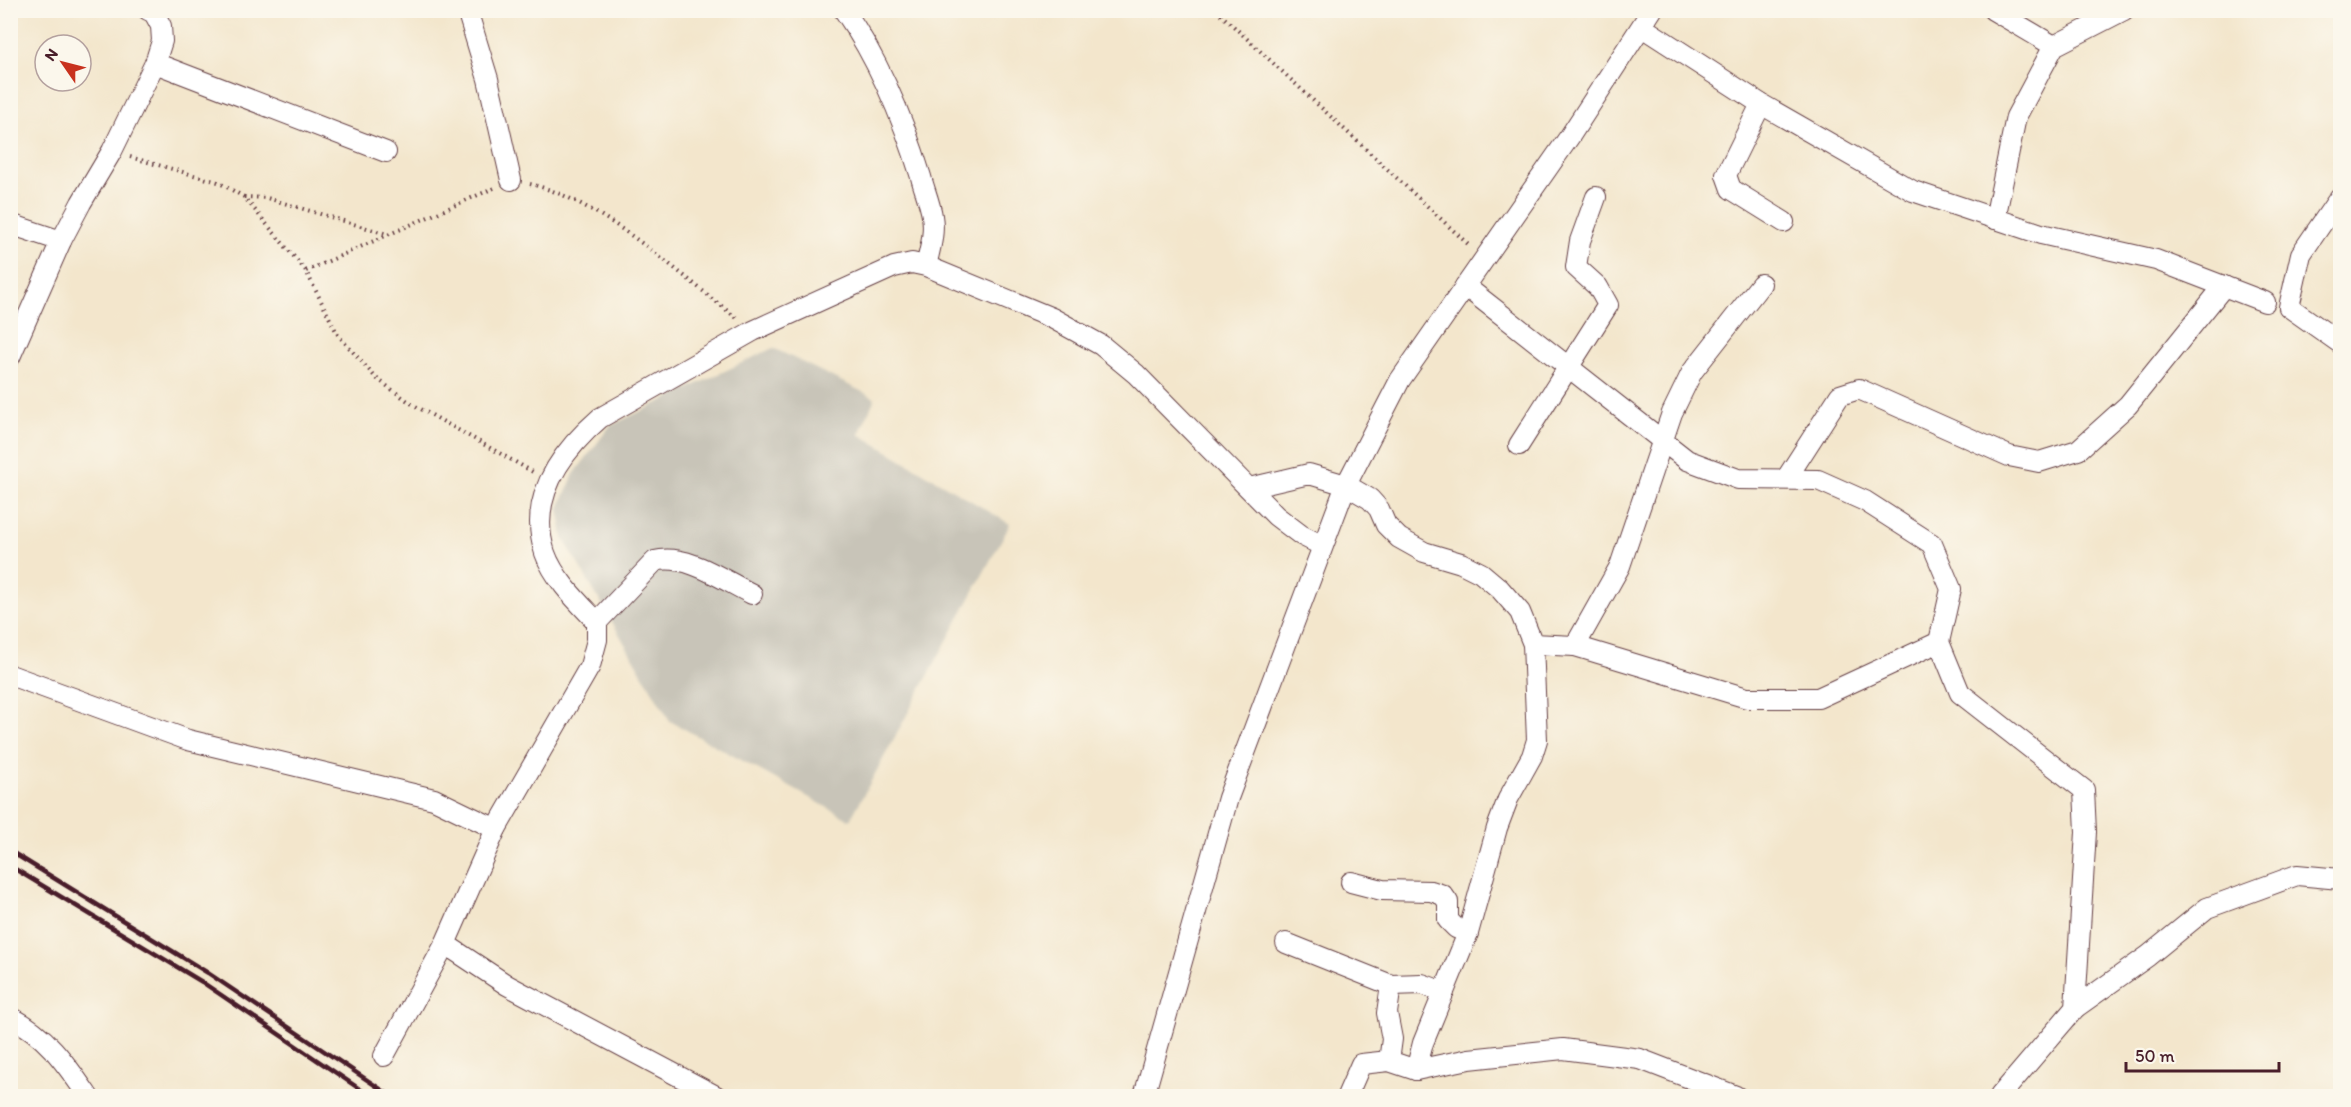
<svg xmlns="http://www.w3.org/2000/svg" width="2351" height="1107" font-family="Itim,sans-serif">
<style>
.industrial{fill:#c8c4b8}
.lines{fill:none;stroke-linecap:round;stroke-linejoin:round}
.minor-casing{stroke:#633d43;stroke-width:22}
.path{stroke:#633d43;stroke-width:4;stroke-dasharray:1.5 4.5;stroke-linecap:butt}
.minor{stroke:#fff;stroke-width:20}
.rail{stroke:#4a1f2b;stroke-width:4.5}
</style>
<rect width="100%" height="100%" fill="#fbf7ec"/>
<filter id="ink" filterUnits="userSpaceOnUse"><feTurbulence type="fractalNoise" baseFrequency=".0167" numOctaves="2"/><feDisplacementMap in="SourceGraphic" scale="12" xChannelSelector="R" yChannelSelector="G"/><feConvolveMatrix kernelMatrix="1 2 1 2 8 2 1 2 1" color-interpolation-filters="sRGB"/></filter>
<filter id="wash" filterUnits="userSpaceOnUse"><feTurbulence type="fractalNoise" baseFrequency=".008" numOctaves="4" result="noise"/><feDisplacementMap in="SourceGraphic" scale="24" xChannelSelector="R" yChannelSelector="G"/><feGaussianBlur stdDeviation="1.35" result="paint"/><feColorMatrix in="noise" values="0 0 0 0 0 0 0 0 0 0 0 0 0 0 0 0 0 1.4 0 .05"/><feComposite in="paint" operator="in"/></filter>
<g filter="url(#wash)">
<rect width="100%" height="100%" fill="#f3e6cc"/>
<path class="industrial" d="M773 348 875 398 859 434 1010 524 850 820 670 721 563 538 559 508 574 474 610 426Z"/>
</g>
<g filter="url(#ink)">
<g class="lines">
<g class="minor-casing">
<g id="minor">
<path d="M467 10 488 79 511 180"/>
<path d="M844 10C879 61 903 118 921 177 924 189 930 203 932 216 935 233 930 249 926 266"/>
<path d="M1993 10 2054 46"/>
<path d="M1642 27 1761 104 1913 191 2041 234 2156 260 2265 302"/>
<path d="M155 63 386 152"/>
<path d="M1761 104 1726 175 1731 189 1784 222"/>
<path d="M2340 197 2301 254 2289 307 2340 343"/>
<path d="M1995 219 2016 117 2054 46 2124 10"/>
<path d="M10 224 61 241"/>
<path d="M1465 286 1687 460 1738 479 1818 480 1865 501 1932 544 1951 589 1939 642 1960 693 2084 790 2086 832 2075 1008 2000 1096"/>
<path d="M10 357 61 241 81 203 112 151 155 63 162 41 161 26 154 13 148 10"/>
<path d="M1519 445 1608 305 1598 287 1576 267 1580 241 1596 197"/>
<path d="M1786 479 1840 395 1859 389 2009 456 2039 462 2078 450 2128 405 2224 286"/>
<path d="M1249 488 1309 474 1346 485 1370 499 1379 509 1386 525 1399 538 1424 552 1461 563 1481 573 1500 589 1520 612 1533 644 1537 740 1532 756 1508 799 1497 828 1468 933 1423 1043 1416 1070"/>
<path d="M597 622 655 561C687 553 723 580 752 594"/>
<path d="M1533 644 1575 646 1747 698H1818L1939 642"/>
<path d="M1575 646 1620 566 1672 413 1692 372 1761 284"/>
<path d="M10 675 188 740 434 799 496 829"/>
<path d="M1351 882 1382 890 1431 891 1443 895 1448 902V920L1456 928 1468 933"/>
<path d="M1286 943 1391 985 1422 984 1444 992"/>
<path d="M2075 1008 2148 956 2207 908 2297 875 2340 879"/>
<path d="M10 1017C46 1034 66 1064 88 1096"/>
<path d="M384 1056 445 944"/>
<path d="M1389 1061 1392 1039 1387 1013 1391 985"/>
<path d="M716 1096 507 985 445 944 496 829 590 666 597 640V622C578 602 554 579 545 553 527 498 561 452 600 418L753 331 894 267 912 263 926 266 1052 318 1101 345 1136 374 1276 516 1301 535 1321 545"/>
<path d="M1144 1096 1228 798 1346 485 1400 380 1570 136 1652 10"/>
<path d="M1347 1096 1361 1064 1389 1061 1416 1070 1469 1059 1563 1049 1640 1059 1736 1096"/>
</g>
</g>
<g class="path">
<path d="M1216 10 1470 246"/>
<path d="M130 157 218 182 244 197 306 271 338 335 376 378 412 404 533 472"/>
<path d="M530 184C600 200 681 275 738 319"/>
<path d="M244 197 267 198 387 234"/>
<path d="M306 271 494 188"/>
</g>
<use href="#minor" class="minor"/>
<g class="rail">
<path d="M10 851 208 973 391 1096"/>
<path d="M10 866 202 982 370 1096"/>
</g>
</g>
</g>
<rect width="2351" height="1107" fill="none" stroke="#fbf7ec" stroke-width="36"/>
<g transform="translate(63 63) rotate(305)"><circle r="28" fill="#fbf7ec" stroke="#b4a19f" stroke-width="1.5"/>
<path d="M0-4.5L10 22L0 15L-10 22Z" fill="#c8321e"/>
<text y="-9" font-size="16" font-weight="bold" text-anchor="middle" fill="#4a1f2b">N</text>
</g>
<path d="M2126 1062v9h153v-9" fill="none" stroke="#4a1f2b" stroke-width="3"/>
<text x="2135" y="1062" font-size="18" fill="#4a1f2b" stroke="#fbf7ec" stroke-width="4.5" paint-order="stroke">50 m</text>
</svg>
